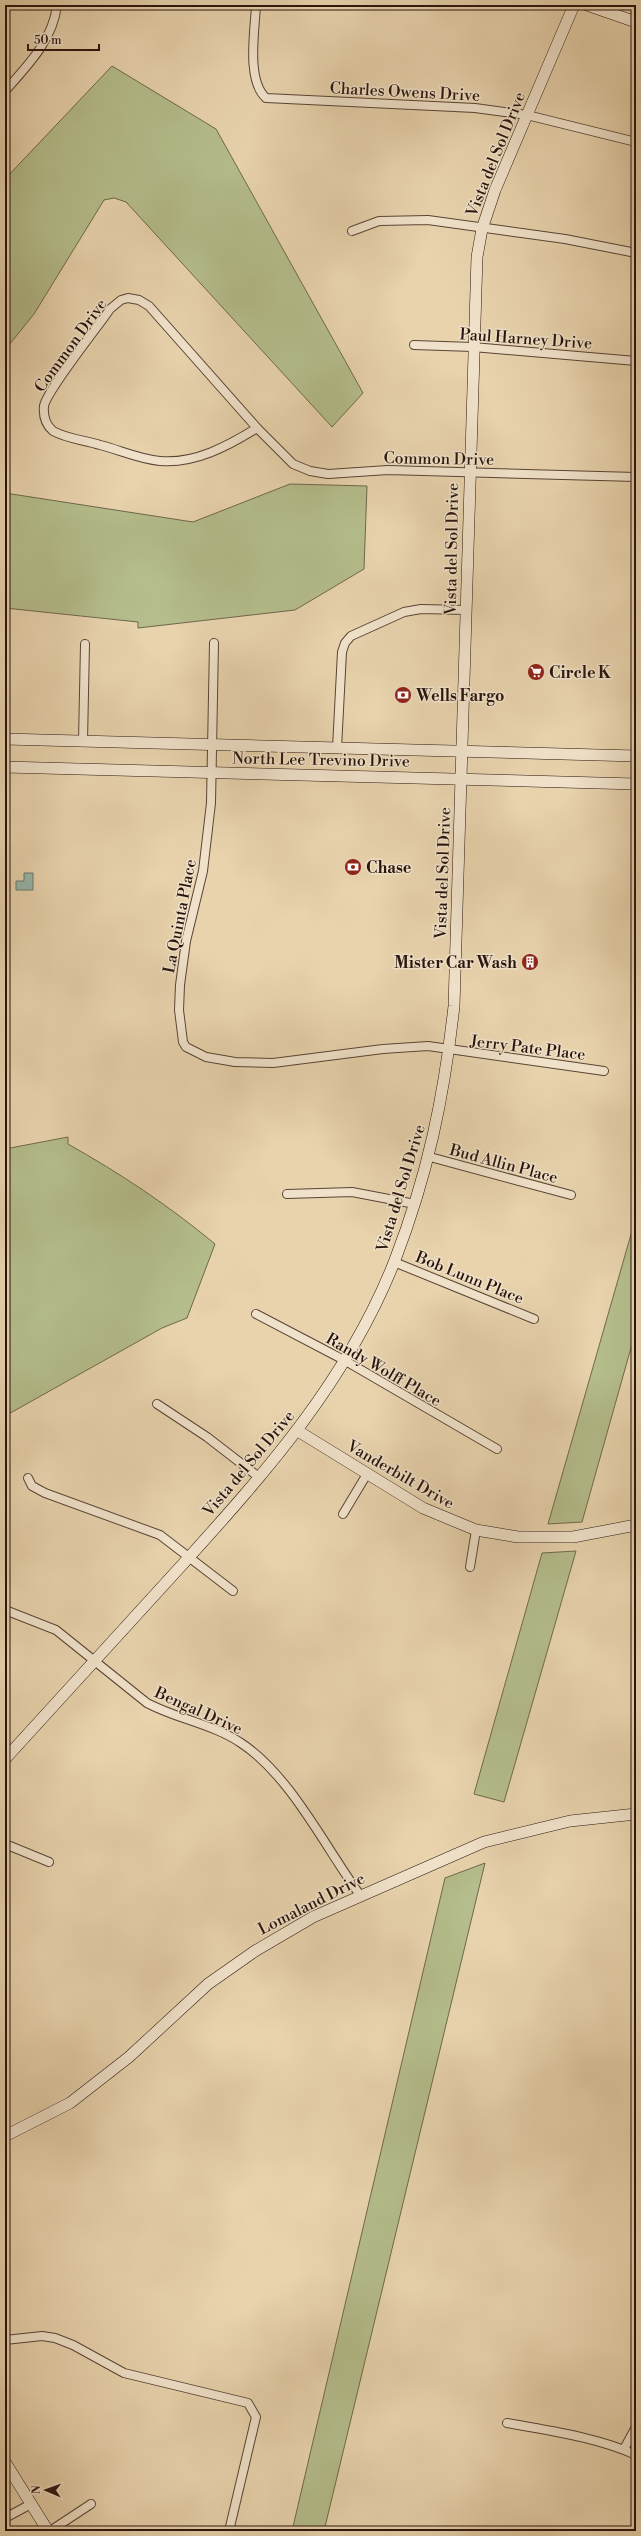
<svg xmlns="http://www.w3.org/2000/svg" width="641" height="2536" font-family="'Libre Bodoni',serif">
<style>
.green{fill:#b4bd8b;stroke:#6e684c}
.water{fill:#97b7ac;stroke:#6b766c}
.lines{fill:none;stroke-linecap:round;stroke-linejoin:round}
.street-casing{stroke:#594435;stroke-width:10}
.secondary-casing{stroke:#29140d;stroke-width:12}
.street{stroke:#f0e2ca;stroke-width:8}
.secondary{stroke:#f0e2ca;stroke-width:11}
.labels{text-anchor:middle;stroke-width:3;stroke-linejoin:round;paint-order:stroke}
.street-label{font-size:16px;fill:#29140d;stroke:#f0e2ca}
.poi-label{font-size:16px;font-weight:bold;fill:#29140d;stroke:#f0e2ca;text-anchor:start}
</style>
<rect width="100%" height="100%" fill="#e8d3ad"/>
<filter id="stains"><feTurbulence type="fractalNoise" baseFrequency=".005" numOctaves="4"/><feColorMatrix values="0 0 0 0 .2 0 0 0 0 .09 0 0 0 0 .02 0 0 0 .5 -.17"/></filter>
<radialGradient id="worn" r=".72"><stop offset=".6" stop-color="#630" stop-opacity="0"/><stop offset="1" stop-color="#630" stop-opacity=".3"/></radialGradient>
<g class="green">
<path d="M112 66 216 129 363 393 332 427 126 202 114 198 104 200 34 314 5 350V179Z"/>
<path d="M290 484 367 486 364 569 295 610 138 628V622L5 608V493L193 522Z"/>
<path d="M68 1137V1144C121 1174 168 1205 215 1244L187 1318 162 1328 5 1416V1149Z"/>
<path d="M636 1217V1330L582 1522 548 1524Z"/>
<path d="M576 1551 504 1802 474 1794 542 1553Z"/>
<path d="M485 1863 324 2531H292L445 1878Z"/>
</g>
<path class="water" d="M24 873H33V890H16V881H24Z"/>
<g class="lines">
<g class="street-casing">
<g id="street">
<path d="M256 5C255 30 246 80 266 98L475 108 527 115 636 142"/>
<path d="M5 91C28 65 53 40 57 5"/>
<path d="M352 231 379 221 428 220 565 239 636 253"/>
<path d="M128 298 139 300 149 306 257 428C228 446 195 464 160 461 139 459 120 450 100 445 85 440 67 439 53 431 46 425 43 416 44 406 47 390 98 327 110 309L121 300Z"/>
<path d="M414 345 473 347 636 361"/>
<path d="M257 428 293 464 310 471 328 474 388 470 636 477"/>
<path d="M214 643 211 803 203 871 186 941 180 985 179 1010 183 1042 186 1047 206 1057 235 1062 273 1063 383 1049 428 1046 604 1071"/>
<path d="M83 741 85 644"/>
<path d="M337 748 342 652 345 643 351 636 404 612 421 609 466 610"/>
<path d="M430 1157 571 1195"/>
<path d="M287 1194 352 1192 415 1204"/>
<path d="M394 1262 534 1319"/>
<path d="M256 1314 344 1360 497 1449"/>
<path d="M157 1404 207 1437 260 1478"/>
<path d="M28 1478 32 1486 45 1493 160 1535 233 1591"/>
<path d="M343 1514 367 1474"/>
<path d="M470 1567 476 1530"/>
<path d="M5 1610 56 1630 147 1703C177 1719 213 1724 241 1743 290 1775 325 1847 360 1895"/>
<path d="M5 1844 49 1862"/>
<path d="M5 2340 42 2336 55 2338 73 2345 124 2373 248 2403 256 2417 229 2531"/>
<path d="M507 2423C550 2431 596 2437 636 2455"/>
<path d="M624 2449 636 2427"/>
<path d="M5 2518 31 2504"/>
<path d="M50 2531 91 2504"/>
</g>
</g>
<g class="secondary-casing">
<g id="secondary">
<path d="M587 5 636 22"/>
<path d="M5 739 636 756"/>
<path d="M5 767 636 784"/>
<path d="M298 1431 423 1508 476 1530 518 1537H573L636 1525"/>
<path d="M5 1759C64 1694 123 1630 182 1565 266 1472 348 1380 395 1260 428 1174 444 1097 454 1006L477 257 482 229 495 190 574 5"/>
<path d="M5 2136 70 2103 129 2057 208 1984 255 1951 313 1917 484 1842 570 1821 636 1814"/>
<path d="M5 2462 48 2531"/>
</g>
</g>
<use href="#street" class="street"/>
<use href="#secondary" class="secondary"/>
</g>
<defs>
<g id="supermarket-disc" transform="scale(0.9)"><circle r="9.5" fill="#8f2418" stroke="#f0e2ca"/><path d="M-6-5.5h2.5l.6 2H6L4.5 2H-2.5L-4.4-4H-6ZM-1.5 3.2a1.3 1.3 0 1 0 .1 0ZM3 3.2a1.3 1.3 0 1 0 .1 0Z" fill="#fff"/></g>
<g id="bank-disc" transform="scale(0.9)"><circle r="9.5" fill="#8f2418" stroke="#f0e2ca"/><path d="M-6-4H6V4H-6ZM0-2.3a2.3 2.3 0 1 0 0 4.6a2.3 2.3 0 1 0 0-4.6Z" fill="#fff"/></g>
<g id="building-disc" transform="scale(0.9)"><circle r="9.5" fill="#8f2418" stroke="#f0e2ca"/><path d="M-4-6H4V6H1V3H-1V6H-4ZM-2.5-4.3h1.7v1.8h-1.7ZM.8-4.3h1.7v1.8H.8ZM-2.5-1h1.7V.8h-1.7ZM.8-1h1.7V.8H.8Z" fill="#fff"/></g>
</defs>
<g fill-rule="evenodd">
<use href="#supermarket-disc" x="536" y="672"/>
<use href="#bank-disc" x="403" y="695"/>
<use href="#bank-disc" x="353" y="867"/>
<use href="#building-disc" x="530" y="962"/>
</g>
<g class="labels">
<g class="street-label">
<text transform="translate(405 91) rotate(3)" y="6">Charles Owens Drive</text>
<text transform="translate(495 154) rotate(-68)" y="6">Vista del Sol Drive</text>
<text transform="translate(526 338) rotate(4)" y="6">Paul Harney Drive</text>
<text transform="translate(70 345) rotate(-54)" y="6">Common Drive</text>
<text transform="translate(439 458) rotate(1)" y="6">Common Drive</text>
<text transform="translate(451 549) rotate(-89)" y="6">Vista del Sol Drive</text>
<text transform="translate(321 759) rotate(1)" y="6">North Lee Trevino Drive</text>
<text transform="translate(442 873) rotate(-88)" y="6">Vista del Sol Drive</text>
<text transform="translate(179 916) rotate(-79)" y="6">La Quinta Place</text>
<text transform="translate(528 1047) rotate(7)" y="6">Jerry Pate Place</text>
<text transform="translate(504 1163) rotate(15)" y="6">Bud Allin Place</text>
<text transform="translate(400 1188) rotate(-73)" y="6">Vista del Sol Drive</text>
<text transform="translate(470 1277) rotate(22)" y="6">Bob Lunn Place</text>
<text transform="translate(384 1369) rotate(30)" y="6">Randy Wolff Place</text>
<text transform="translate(248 1463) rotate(-50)" y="6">Vista del Sol Drive</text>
<text transform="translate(401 1474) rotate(30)" y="6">Vanderbilt Drive</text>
<text transform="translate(199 1710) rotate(24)" y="6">Bengal Drive</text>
<text transform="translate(311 1903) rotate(-27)" y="6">Lomaland Drive</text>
</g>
<g class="poi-label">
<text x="549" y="678">Circle K</text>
<text x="416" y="701">Wells Fargo</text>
<text x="366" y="873">Chase</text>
<text x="517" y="968" text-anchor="end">Mister Car Wash</text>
</g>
</g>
<rect width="641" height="2536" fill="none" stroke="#e8d3ad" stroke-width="20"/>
<rect x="6" y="6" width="629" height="2524" fill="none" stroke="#29140d" stroke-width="2"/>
<rect x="10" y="10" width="621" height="2516" fill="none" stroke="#29140d"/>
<g transform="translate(46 2490) rotate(272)" stroke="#f0e2ca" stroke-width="3" paint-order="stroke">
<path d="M0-3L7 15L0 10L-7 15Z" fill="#29140d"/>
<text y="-6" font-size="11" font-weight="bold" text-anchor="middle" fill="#29140d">N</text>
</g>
<path d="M28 44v6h71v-6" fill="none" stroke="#29140d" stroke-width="2"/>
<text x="34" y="44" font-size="12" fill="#29140d" stroke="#f0e2ca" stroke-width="3" paint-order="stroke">50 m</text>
<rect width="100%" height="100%" filter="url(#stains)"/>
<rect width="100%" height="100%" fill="url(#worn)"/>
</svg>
